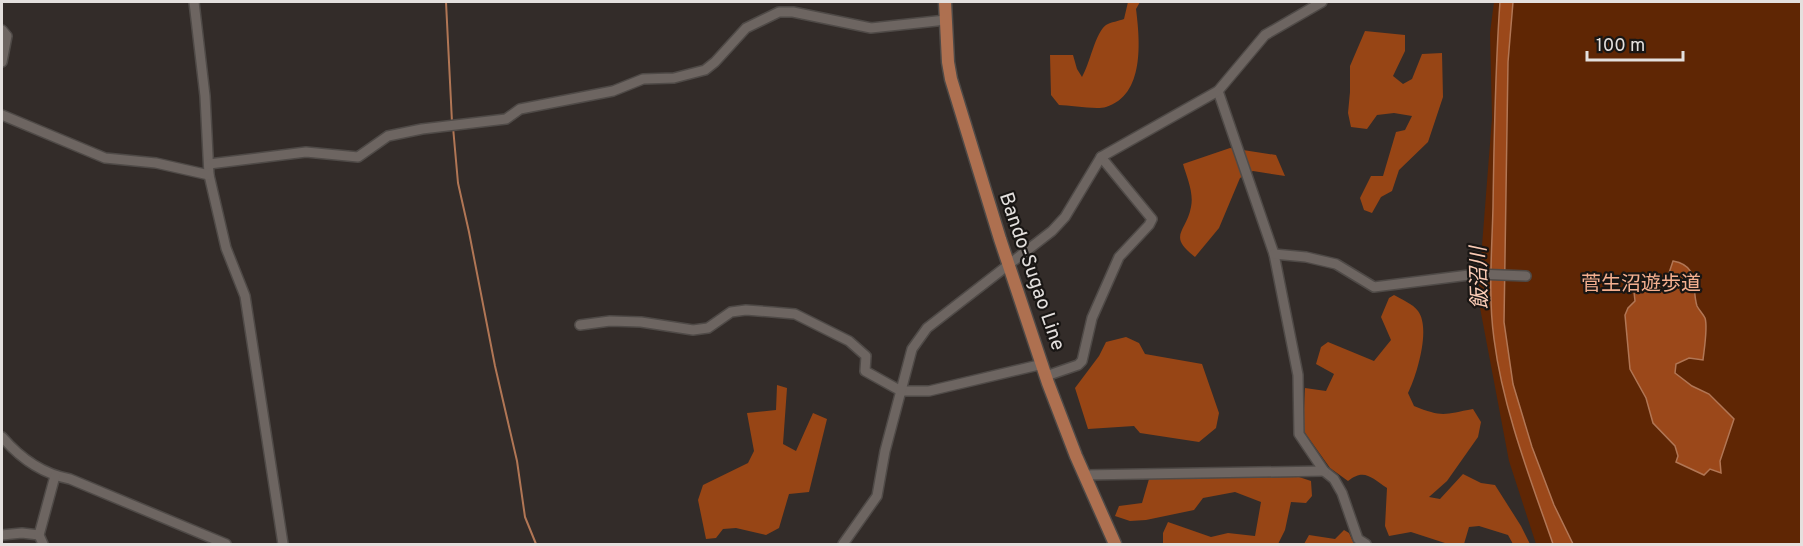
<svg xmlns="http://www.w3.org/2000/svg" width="1803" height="546" font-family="Overpass,'Noto Sans JP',sans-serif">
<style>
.green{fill:#5f2604}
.forest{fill:#974515}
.water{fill:#9b481a;stroke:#b17655;stroke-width:1.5}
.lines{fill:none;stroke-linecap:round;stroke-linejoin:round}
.stream{stroke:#b17655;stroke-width:2}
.minor-casing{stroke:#4f4a47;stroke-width:12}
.major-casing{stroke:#4f4a47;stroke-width:15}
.minor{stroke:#6d6561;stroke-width:9}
.major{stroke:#ae7050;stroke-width:12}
.labels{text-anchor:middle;stroke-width:4.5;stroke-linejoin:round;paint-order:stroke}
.street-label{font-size:20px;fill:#e4e0de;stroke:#191614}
.park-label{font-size:20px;fill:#f5b090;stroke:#191614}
.water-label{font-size:21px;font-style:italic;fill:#facbb5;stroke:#191614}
</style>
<rect width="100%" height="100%" fill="#332c29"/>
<path class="green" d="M1494 2H1801V544H1536L1509 461 1478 297 1492 118 1490 33Z"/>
<g class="forest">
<path d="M1128 2H1140L1136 9C1140 41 1145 95 1106 107 1096 110 1070 105 1059 105L1051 95 1050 55H1073L1077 69 1082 77C1090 64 1095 33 1106 25 1111 22 1119 21 1124 19Z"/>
<path d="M1365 31 1405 35V51L1393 76 1403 84 1412 79 1422 54 1442 53 1443 97 1428 142 1399 170 1392 191 1381 197 1372 213 1364 210 1360 198 1371 176H1383L1396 132 1405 130 1412 116 1394 113 1377 115 1367 129 1351 127 1348 113 1350 92V66Z"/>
<path d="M1230 148 1276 155 1285 176 1253 171 1240 178 1219 228 1195 257C1167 235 1186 233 1191 207 1194 193 1187 178 1183 164Z"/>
<path d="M1394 295C1401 299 1413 304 1418 311 1431 328 1417 375 1408 393L1414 406C1443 418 1445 414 1473 409L1481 422 1478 437 1447 481 1429 497 1440 499 1463 474 1481 483 1495 485 1521 526 1530 544H1513L1508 535 1479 526 1469 527 1464 544H1448L1411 532 1389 536 1385 526 1387 488C1371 478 1365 468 1348 481L1330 468 1303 430 1305 388 1326 391 1334 374 1316 364 1321 347 1328 342 1374 361 1391 340 1381 317 1389 298Z"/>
<path d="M1126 337 1139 343 1145 354 1202 364 1219 413 1216 428 1199 442 1140 433 1134 426 1088 429 1075 388 1099 356 1106 342Z"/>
<path d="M777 385 787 388 783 444 796 451 813 413 827 419 809 492 789 494 779 528 766 535 736 528 723 529 716 538 706 539 698 500 703 485 748 463 754 451 747 413 776 410Z"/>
<path d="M1299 477 1311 481 1312 496 1306 503 1291 502 1285 530 1278 544H1163V533L1168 522 1211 537 1228 533 1255 536 1261 502 1235 492 1203 498 1194 510 1146 520 1130 521 1115 516 1119 506 1142 503 1149 479Z"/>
<path d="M1344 530 1349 533 1354 544H1304L1309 535 1335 539Z"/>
</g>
<g class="water">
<path d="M1500 2H1513L1508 62 1504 322 1513 384 1532 447 1554 505 1573 544H1553C1530 478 1503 409 1494 339 1488 295 1492 250 1493 207 1494 138 1495 70 1500 2Z"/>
<path d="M1673 261C1701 266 1691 288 1697 306 1699 310 1703 314 1705 318 1708 327 1704 350 1703 360L1689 358 1676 364 1675 373 1692 386 1709 394 1734 419 1720 461 1721 473 1710 469 1704 475 1676 462 1678 456 1675 446 1653 423 1646 398 1630 369 1625 315 1628 308 1635 301 1634 292 1657 283 1668 276Z"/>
</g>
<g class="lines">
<g class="stream">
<path d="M446 2 452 122"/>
<path d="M453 127 458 183 469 232 495 366 517 461 525 517 536 544"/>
</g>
<g class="minor-casing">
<g id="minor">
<path d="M194 2 205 96 209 175 226 248 245 296 283 544"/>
<path d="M2 30 7 36 2 62"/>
<path d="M1218 91 1274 254 1298 375 1299 434 1324 471 1334 479 1342 493 1358 539 1366 544"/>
<path d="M2 115 105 158 156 163 209 175"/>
<path d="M209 164 306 152 358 157 388 136 422 129 506 119 520 109 613 91 643 79 674 78 705 70 715 62 746 28 779 12H793L871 28 946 20"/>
<path d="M1274 254 1306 257 1336 264 1374 287 1477 274 1526 276"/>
<path d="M580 325 610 321 641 322 693 330 708 328 731 312 746 310 772 312 795 314 849 341 866 356 865 371 901 391H929L1043 364"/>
<path d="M1046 376 1078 365 1082 361 1092 318 1119 257 1149 225 1152 219 1101 157"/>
<path d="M2 437C20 458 42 474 70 479L226 544"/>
<path d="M1084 475 1324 471"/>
<path d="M2 535 22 533 39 535"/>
<path d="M43 544 39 535 55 476"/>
<path d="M843 544 877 496 885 451 912 349 927 328 1052 231 1065 217 1101 157 1218 91 1265 35 1322 2"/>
</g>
</g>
<g class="major-casing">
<path id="major" d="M945 2 948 62 951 79 1000 239 1048 383 1076 456 1115 544"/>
</g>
<use href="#minor" class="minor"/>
<use href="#major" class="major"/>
</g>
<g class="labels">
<g class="street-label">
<text transform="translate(1033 271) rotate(71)" y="7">Bando-Sugao Line</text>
</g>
<g class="park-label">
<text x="1641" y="290">菅生沼遊歩道</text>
</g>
<g class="water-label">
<text transform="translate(1479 278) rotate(-92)" y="7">飯沼川</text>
</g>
</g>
<rect width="1803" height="546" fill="none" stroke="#e4e0de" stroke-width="6"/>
<path d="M1587 51v9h96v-9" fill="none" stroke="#e4e0de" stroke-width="3"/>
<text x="1596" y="51" font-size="18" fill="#e4e0de" stroke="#191614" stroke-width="4.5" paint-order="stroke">100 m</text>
</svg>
